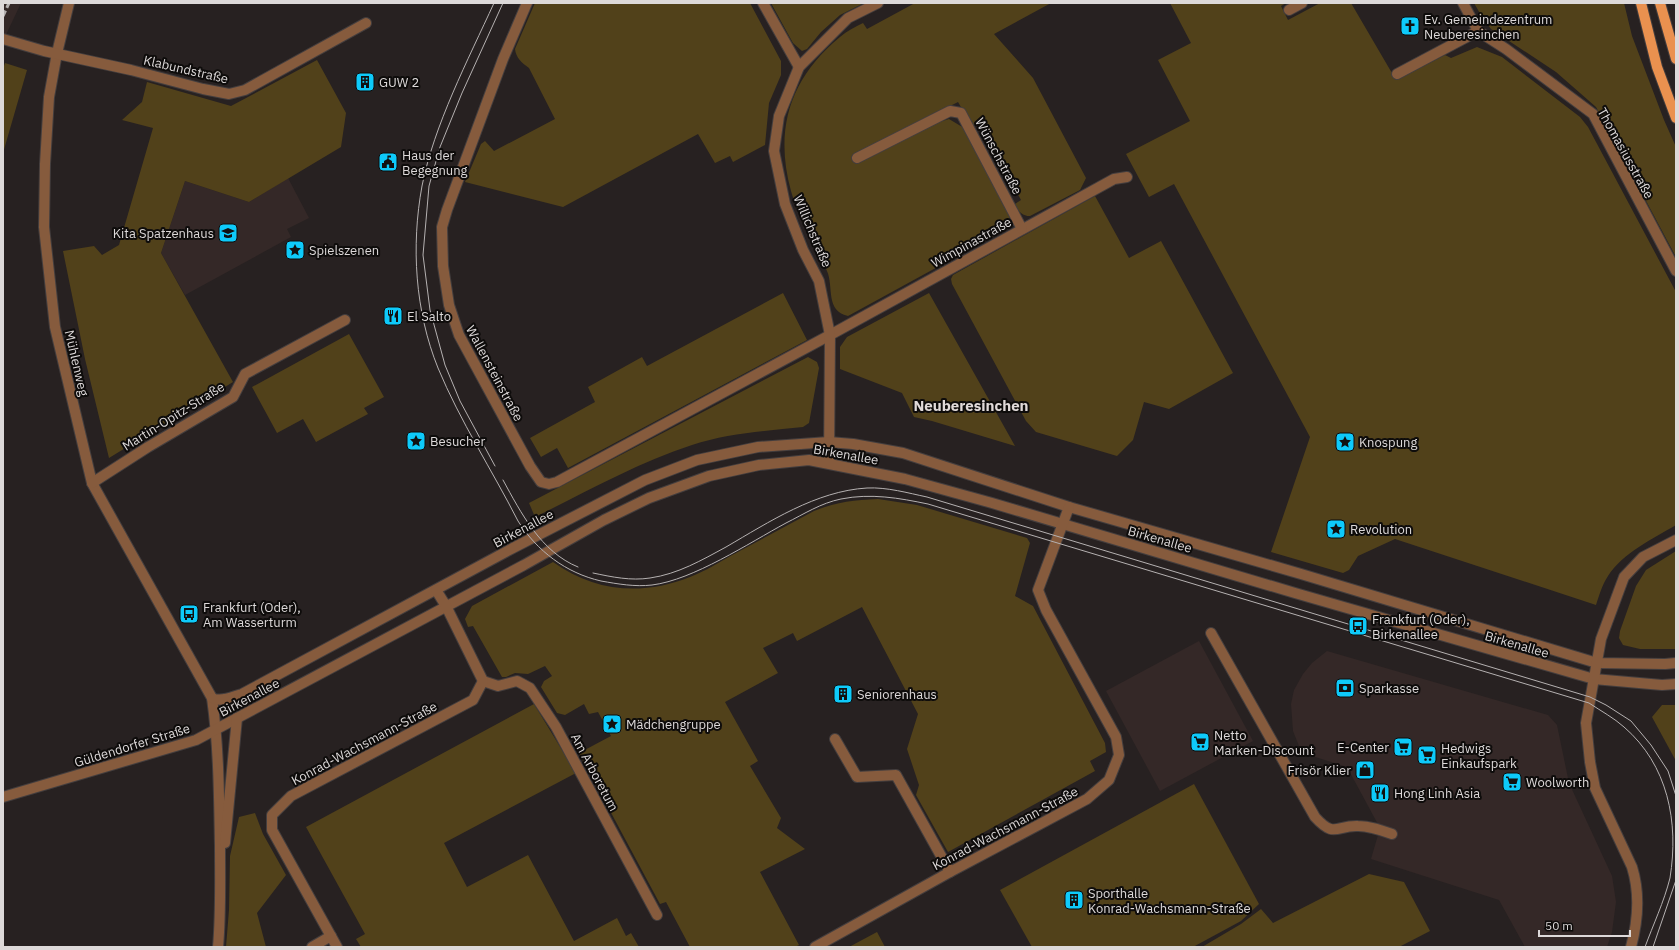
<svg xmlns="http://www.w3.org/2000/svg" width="1679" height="950" font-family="'IBM Plex Sans',sans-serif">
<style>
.built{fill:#342827}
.green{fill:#51411a}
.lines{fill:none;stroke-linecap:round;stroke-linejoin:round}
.minor-casing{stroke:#443e3e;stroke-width:12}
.major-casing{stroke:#443e3e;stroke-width:12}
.minor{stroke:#865b3d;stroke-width:10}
.major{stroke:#ea914f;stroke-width:10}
.tram{stroke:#b5b1b1;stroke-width:1}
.rail{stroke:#b5b1b1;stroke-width:3;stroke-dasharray:6 3;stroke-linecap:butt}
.labels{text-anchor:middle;stroke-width:4;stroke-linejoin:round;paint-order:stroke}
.poi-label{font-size:13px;fill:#ddd9d9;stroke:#0e0c0b;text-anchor:start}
.street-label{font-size:13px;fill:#ddd9d9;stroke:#0e0c0b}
.quarter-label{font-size:15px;font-weight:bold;fill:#e1dad9;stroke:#0e0c0b}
</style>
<rect width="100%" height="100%" fill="#272121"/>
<g class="built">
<path d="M3 3H21L3 41Z"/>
<path d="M288 178 309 218 287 229 291 237 185 295 161 253 185 181 249 202Z"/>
<path d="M1199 641 1253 741 1160 791 1106 691Z"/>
<path d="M1327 651 1548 715 1557 725 1569 783 1612 876 1616 902 1612 932 1607 947H1525L1499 900 1371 859 1380 828 1347 767 1309 755 1299 746 1293 731 1291 704 1294 690 1303 674 1312 663Z"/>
</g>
<g class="green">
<path d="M535 3H750L781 61V75L769 103 765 145 733 162 730 156 715 163 698 134 563 207 465 182 481 144 485 141 494 151 555 119 529 68C522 63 516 58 515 49Z"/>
<path d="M771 3H864L840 15 821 32 807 49 802 51 793 43Z"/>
<path d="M915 3H1051L994 34 1033 78 1086 178 1080 190 1030 216C1022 216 1018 211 1015 204L1021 200 979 122 972 126 958 102 852 156 856 164 939 122 949 119 964 128 1008 211 1010 221 1005 230 848 316C825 311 834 287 827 271 815 244 799 220 791 191 774 129 790 78 840 37 847 31 855 27 863 23L867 29Z"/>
<path d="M1170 3H1286L1281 6 1288 20 1320 3H1351L1396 80 1445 55 1451 58 1477 47 1502 57 1580 117 1588 127 1676 292V525C1652 539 1623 553 1608 576 1602 585 1599 596 1596 605L1395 539 1358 556 1349 570 1343 573 1271 552 1310 437 1174 184 1149 197 1126 154 1190 121 1158 60 1191 43Z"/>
<path d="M1474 3H1624L1632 36 1664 120 1676 147V257L1596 107 1556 72 1491 29 1482 17Z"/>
<path d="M317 60 346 113 341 147 249 202 185 181 161 253 233 382 109 458 85 359 63 251 94 246 102 255 119 245 153 128 122 120 142 102 147 82 231 106Z"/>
<path d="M5 63 27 70 3 153V69Z"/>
<path d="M1095 196 1129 258 1161 241 1233 373 1169 409 1144 402 1133 440 1117 456 1036 432 1026 421 952 284 951 279 953 275Z"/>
<path d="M783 293 807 340 568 468 557 448 541 457 530 438 595 402 588 387 642 357 647 366Z"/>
<path d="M929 293 1015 446 932 421 914 417 902 393 840 369V347L847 337Z"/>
<path d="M349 334 384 397 364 408 368 414 316 442 303 419 277 433 252 387Z"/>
<path d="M808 357 817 362 819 368 809 423 803 427C766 431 728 433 692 445 637 463 586 492 535 517L529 503Z"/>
<path d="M878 499 917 505 1027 538 1030 543 1015 596 1033 606 1105 743 1106 752 1090 761 1095 771 948 852 916 795 919 785 907 749 918 714 862 607 797 641 793 633 763 648 778 673 725 702 758 761 750 766 781 818 777 828 805 849 760 872 799 945 795 947H690L666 902 660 904 579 753 611 736 598 712 589 714 584 704 565 715 557 713 541 687 544 681 552 676 545 666 528 674 515 673 506 677H502L473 626 468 627 465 619 472 606 553 562C595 592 642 596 690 577 706 571 721 561 736 553 762 539 788 525 814 511 836 502 854 500 878 499Z"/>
<path d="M1676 551V649H1640L1623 645 1619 638 1620 631 1636 586 1646 570Z"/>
<path d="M534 704 576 773 444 843 467 887 528 855 574 941 617 918 626 936 631 933 639 947H361L356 939 365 934 306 827Z"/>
<path d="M1662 705H1676V761L1652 717Z"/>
<path d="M1194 784 1259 904 1241 921 1193 947H1032L1000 890Z"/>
<path d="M255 813 263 834 286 875 257 913 266 947H226L229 910 230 856 239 817Z"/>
<path d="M1369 874 1404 882 1430 931 1399 947H1202L1241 924 1261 909 1273 923Z"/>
<path d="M877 932 885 947H849Z"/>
</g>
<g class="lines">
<g class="minor-casing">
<g id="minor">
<path d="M69 3 57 53 49 97 45 164 44 227 55 327 92 483 212 698C219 748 219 797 220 847 220 880 221 914 218 947"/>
<path d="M527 3 503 59 447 210 442 227 443 266 449 305 459 335 530 466 541 482 549 484 557 482 830 335 1114 179 1127 177"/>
<path d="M763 3 799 67"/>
<path d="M1463 3 1478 31 1506 49 1593 114 1676 271"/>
<path d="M1289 10 1302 3"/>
<path d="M3 39 44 51 131 70 203 89 229 94 245 90 366 23"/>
<path d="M1397 74 1478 31"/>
<path d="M857 158 950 111 961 113 1022 229"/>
<path d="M829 463 830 335 819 281 803 250 785 204 774 151 779 116 799 67 848 18 878 3"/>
<path d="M92 483 148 447 233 397 245 374 345 320"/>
<path d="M1211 633 1315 817C1335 839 1336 825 1358 826 1370 826 1381 830 1392 834"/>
<path d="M483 681 498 686 517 681 530 688 556 727 657 915"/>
<path d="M212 698C221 703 234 696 242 694L513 548 645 480 697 460 758 447 829 442 853 444 903 453 1069 507 1301 574 1597 663 1665 664 1676 663"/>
<path d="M835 739 857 777 896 775 950 872"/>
<path d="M3 797 196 740 524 565 604 520 649 498 709 476 759 465 809 460 905 479 992 503 1295 593 1594 679 1662 685 1676 684"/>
<path d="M225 843 237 718"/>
<path d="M312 947 331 936"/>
<path d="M337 947 272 830V815L291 796 473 700 483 681 446 606 436 590"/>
<path d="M815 947 950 872 1087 799 1109 780 1119 755 1116 737 1046 610 1038 590 1069 507"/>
<path d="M1631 947C1638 921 1640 893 1632 867L1595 788 1590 762 1586 723 1601 639 1624 577 1643 557 1676 540"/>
</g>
</g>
<g class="major-casing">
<g id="major">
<path d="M1641 3 1657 67 1676 118"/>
<path d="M1660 3 1676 59"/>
</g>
</g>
<use href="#minor" class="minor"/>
<use href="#major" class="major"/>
<g class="tram">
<path d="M494 3C468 60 434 125 422 186 411 246 415 311 438 368 460 421 492 470 518 521 537 551 566 573 601 581 618 584 635 587 652 585 693 580 749 543 786 523 804 514 821 503 841 499 871 493 899 498 928 504L1589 703C1601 711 1614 718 1624 727 1668 765 1679 822 1670 878 1664 902 1653 925 1645 947"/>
<path d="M495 466 460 401 445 365 430 310 423 255 429 186 440 147 462 93 503 3"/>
<path d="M503 480C521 513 541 552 578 567"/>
<path d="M593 573C612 577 631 581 650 578 678 574 702 560 726 547 769 522 816 491 867 488 887 487 908 493 927 497L1590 697 1606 705 1631 721 1651 745 1668 771 1676 796"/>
<path d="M1653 947 1676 880"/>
</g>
<path class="rail" d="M3 16 9 3"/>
</g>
<defs>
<g id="church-square" transform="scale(1)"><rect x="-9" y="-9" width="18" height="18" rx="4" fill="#0ecafa" stroke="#0e0c0b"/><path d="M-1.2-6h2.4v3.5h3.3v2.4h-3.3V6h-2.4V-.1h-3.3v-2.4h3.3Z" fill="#111"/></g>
<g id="building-square" transform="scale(1)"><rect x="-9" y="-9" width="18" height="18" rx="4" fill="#0ecafa" stroke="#0e0c0b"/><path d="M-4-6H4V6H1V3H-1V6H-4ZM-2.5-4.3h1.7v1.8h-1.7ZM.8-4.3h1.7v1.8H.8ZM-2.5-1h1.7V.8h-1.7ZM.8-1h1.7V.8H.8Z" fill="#111"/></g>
<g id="civic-square" transform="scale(1)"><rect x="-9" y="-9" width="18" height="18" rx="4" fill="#0ecafa" stroke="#0e0c0b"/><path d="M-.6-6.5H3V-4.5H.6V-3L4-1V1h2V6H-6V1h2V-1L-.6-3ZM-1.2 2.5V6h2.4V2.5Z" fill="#111"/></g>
<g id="school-square" transform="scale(1)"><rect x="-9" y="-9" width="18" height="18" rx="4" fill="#0ecafa" stroke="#0e0c0b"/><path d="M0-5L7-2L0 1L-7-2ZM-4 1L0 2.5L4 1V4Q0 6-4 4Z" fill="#111"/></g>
<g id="sight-square" transform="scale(1)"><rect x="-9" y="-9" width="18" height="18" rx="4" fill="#0ecafa" stroke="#0e0c0b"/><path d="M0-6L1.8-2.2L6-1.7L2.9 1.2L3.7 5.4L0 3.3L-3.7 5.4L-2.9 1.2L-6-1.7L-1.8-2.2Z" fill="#111"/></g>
<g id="restaurant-square" transform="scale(1)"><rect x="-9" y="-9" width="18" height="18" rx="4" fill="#0ecafa" stroke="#0e0c0b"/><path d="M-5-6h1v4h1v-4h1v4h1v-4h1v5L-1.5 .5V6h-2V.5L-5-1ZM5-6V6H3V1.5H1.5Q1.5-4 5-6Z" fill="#111"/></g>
<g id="bus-square" transform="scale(1)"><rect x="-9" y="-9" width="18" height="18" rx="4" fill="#0ecafa" stroke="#0e0c0b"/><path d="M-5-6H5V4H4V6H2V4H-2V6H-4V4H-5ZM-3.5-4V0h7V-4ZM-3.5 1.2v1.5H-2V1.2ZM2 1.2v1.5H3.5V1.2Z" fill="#111"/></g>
<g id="bank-square" transform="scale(1)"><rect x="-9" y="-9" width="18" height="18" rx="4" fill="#0ecafa" stroke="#0e0c0b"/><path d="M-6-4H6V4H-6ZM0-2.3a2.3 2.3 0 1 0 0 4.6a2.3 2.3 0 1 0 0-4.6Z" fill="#111"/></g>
<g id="supermarket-square" transform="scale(1)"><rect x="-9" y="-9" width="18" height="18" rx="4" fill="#0ecafa" stroke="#0e0c0b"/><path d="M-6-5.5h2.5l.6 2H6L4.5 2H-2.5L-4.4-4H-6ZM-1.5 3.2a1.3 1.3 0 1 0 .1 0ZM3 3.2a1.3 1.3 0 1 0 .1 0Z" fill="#111"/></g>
<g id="shop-square" transform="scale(1)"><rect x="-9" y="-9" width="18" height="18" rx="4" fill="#0ecafa" stroke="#0e0c0b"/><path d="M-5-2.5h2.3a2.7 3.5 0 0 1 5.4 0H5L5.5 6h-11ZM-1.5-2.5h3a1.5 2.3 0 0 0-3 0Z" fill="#111"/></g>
</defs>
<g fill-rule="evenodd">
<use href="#church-square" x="1410" y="26"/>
<use href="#building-square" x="365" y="82"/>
<use href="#civic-square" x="388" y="162"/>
<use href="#school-square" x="228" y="233"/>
<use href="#sight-square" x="295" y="250"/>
<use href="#restaurant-square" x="393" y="316"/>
<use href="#sight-square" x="416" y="441"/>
<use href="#sight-square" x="1345" y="442"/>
<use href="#sight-square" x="1336" y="529"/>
<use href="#bus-square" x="189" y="614"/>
<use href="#bus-square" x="1358" y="626"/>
<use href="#bank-square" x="1345" y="688"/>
<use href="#building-square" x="843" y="694"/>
<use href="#sight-square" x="612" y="724"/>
<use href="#supermarket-square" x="1200" y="742"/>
<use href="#supermarket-square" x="1403" y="747"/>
<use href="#supermarket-square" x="1427" y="755"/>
<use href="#shop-square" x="1365" y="770"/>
<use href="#supermarket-square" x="1512" y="782"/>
<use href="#restaurant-square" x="1380" y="793"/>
<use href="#building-square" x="1074" y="900"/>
</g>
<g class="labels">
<g class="poi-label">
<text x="1424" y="24">Ev. Gemeindezentrum<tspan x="1424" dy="15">Neuberesinchen</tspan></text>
<text x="379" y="87">GUW 2</text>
<text x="402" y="160">Haus der<tspan x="402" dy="15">Begegnung</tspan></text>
<text x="214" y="238" text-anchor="end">Kita Spatzenhaus</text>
<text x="309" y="255">Spielszenen</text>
<text x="407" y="321">El Salto</text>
<text x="430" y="446">Besucher</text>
<text x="1359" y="447">Knospung</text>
<text x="1350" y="534">Revolution</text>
<text x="203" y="612">Frankfurt (Oder),<tspan x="203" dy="15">Am Wasserturm</tspan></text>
<text x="1372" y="624">Frankfurt (Oder),<tspan x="1372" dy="15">Birkenallee</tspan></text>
<text x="1359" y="693">Sparkasse</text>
<text x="857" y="699">Seniorenhaus</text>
<text x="626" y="729">Mädchengruppe</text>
<text x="1214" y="740">Netto<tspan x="1214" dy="15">Marken-Discount</tspan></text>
<text x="1389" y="752" text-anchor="end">E-Center</text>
<text x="1441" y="753">Hedwigs<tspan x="1441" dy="15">Einkaufspark</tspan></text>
<text x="1351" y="775" text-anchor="end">Frisör Klier</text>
<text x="1526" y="787">Woolworth</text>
<text x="1394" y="798">Hong Linh Asia</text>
<text x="1088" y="898">Sporthalle<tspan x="1088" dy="15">Konrad-Wachsmann-Straße</tspan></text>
</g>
<g class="street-label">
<text transform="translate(186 69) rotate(13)" y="5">Klabundstraße</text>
<text transform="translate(1626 153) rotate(61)" y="5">Thomasiusstraße</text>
<text transform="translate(999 156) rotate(62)" y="5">Wünschstraße</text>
<text transform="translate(813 231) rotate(67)" y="5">Willichstraße</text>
<text transform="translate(971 242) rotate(-29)" y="5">Wimpinastraße</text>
<text transform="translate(77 363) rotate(77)" y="5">Mühlenweg</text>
<text transform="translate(495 373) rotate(62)" y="5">Wallensteinstraße</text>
<text transform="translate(173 416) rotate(-32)" y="5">Martin-Opitz-Straße</text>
<text transform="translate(846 454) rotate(10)" y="5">Birkenallee</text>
<text transform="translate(523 528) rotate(-28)" y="5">Birkenallee</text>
<text transform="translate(1160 539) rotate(16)" y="5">Birkenallee</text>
<text transform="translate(1517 644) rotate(16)" y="5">Birkenallee</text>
<text transform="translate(249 697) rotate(-28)" y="5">Birkenallee</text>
<text transform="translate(364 743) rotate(-28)" y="5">Konrad-Wachsmann-Straße</text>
<text transform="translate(132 745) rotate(-17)" y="5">Güldendorfer Straße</text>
<text transform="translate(595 772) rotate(62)" y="5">Am Arboretum</text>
<text transform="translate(1005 828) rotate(-28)" y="5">Konrad-Wachsmann-Straße</text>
</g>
<g class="quarter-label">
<text x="971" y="411">Neuberesinchen</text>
</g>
</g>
<rect width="1679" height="950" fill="none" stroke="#ddd9d9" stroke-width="8"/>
<path d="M1539 930v6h91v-6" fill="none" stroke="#ddd9d9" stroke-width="2"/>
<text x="1545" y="930" font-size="12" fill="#ddd9d9" stroke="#0e0c0b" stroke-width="3" paint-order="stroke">50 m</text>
</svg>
